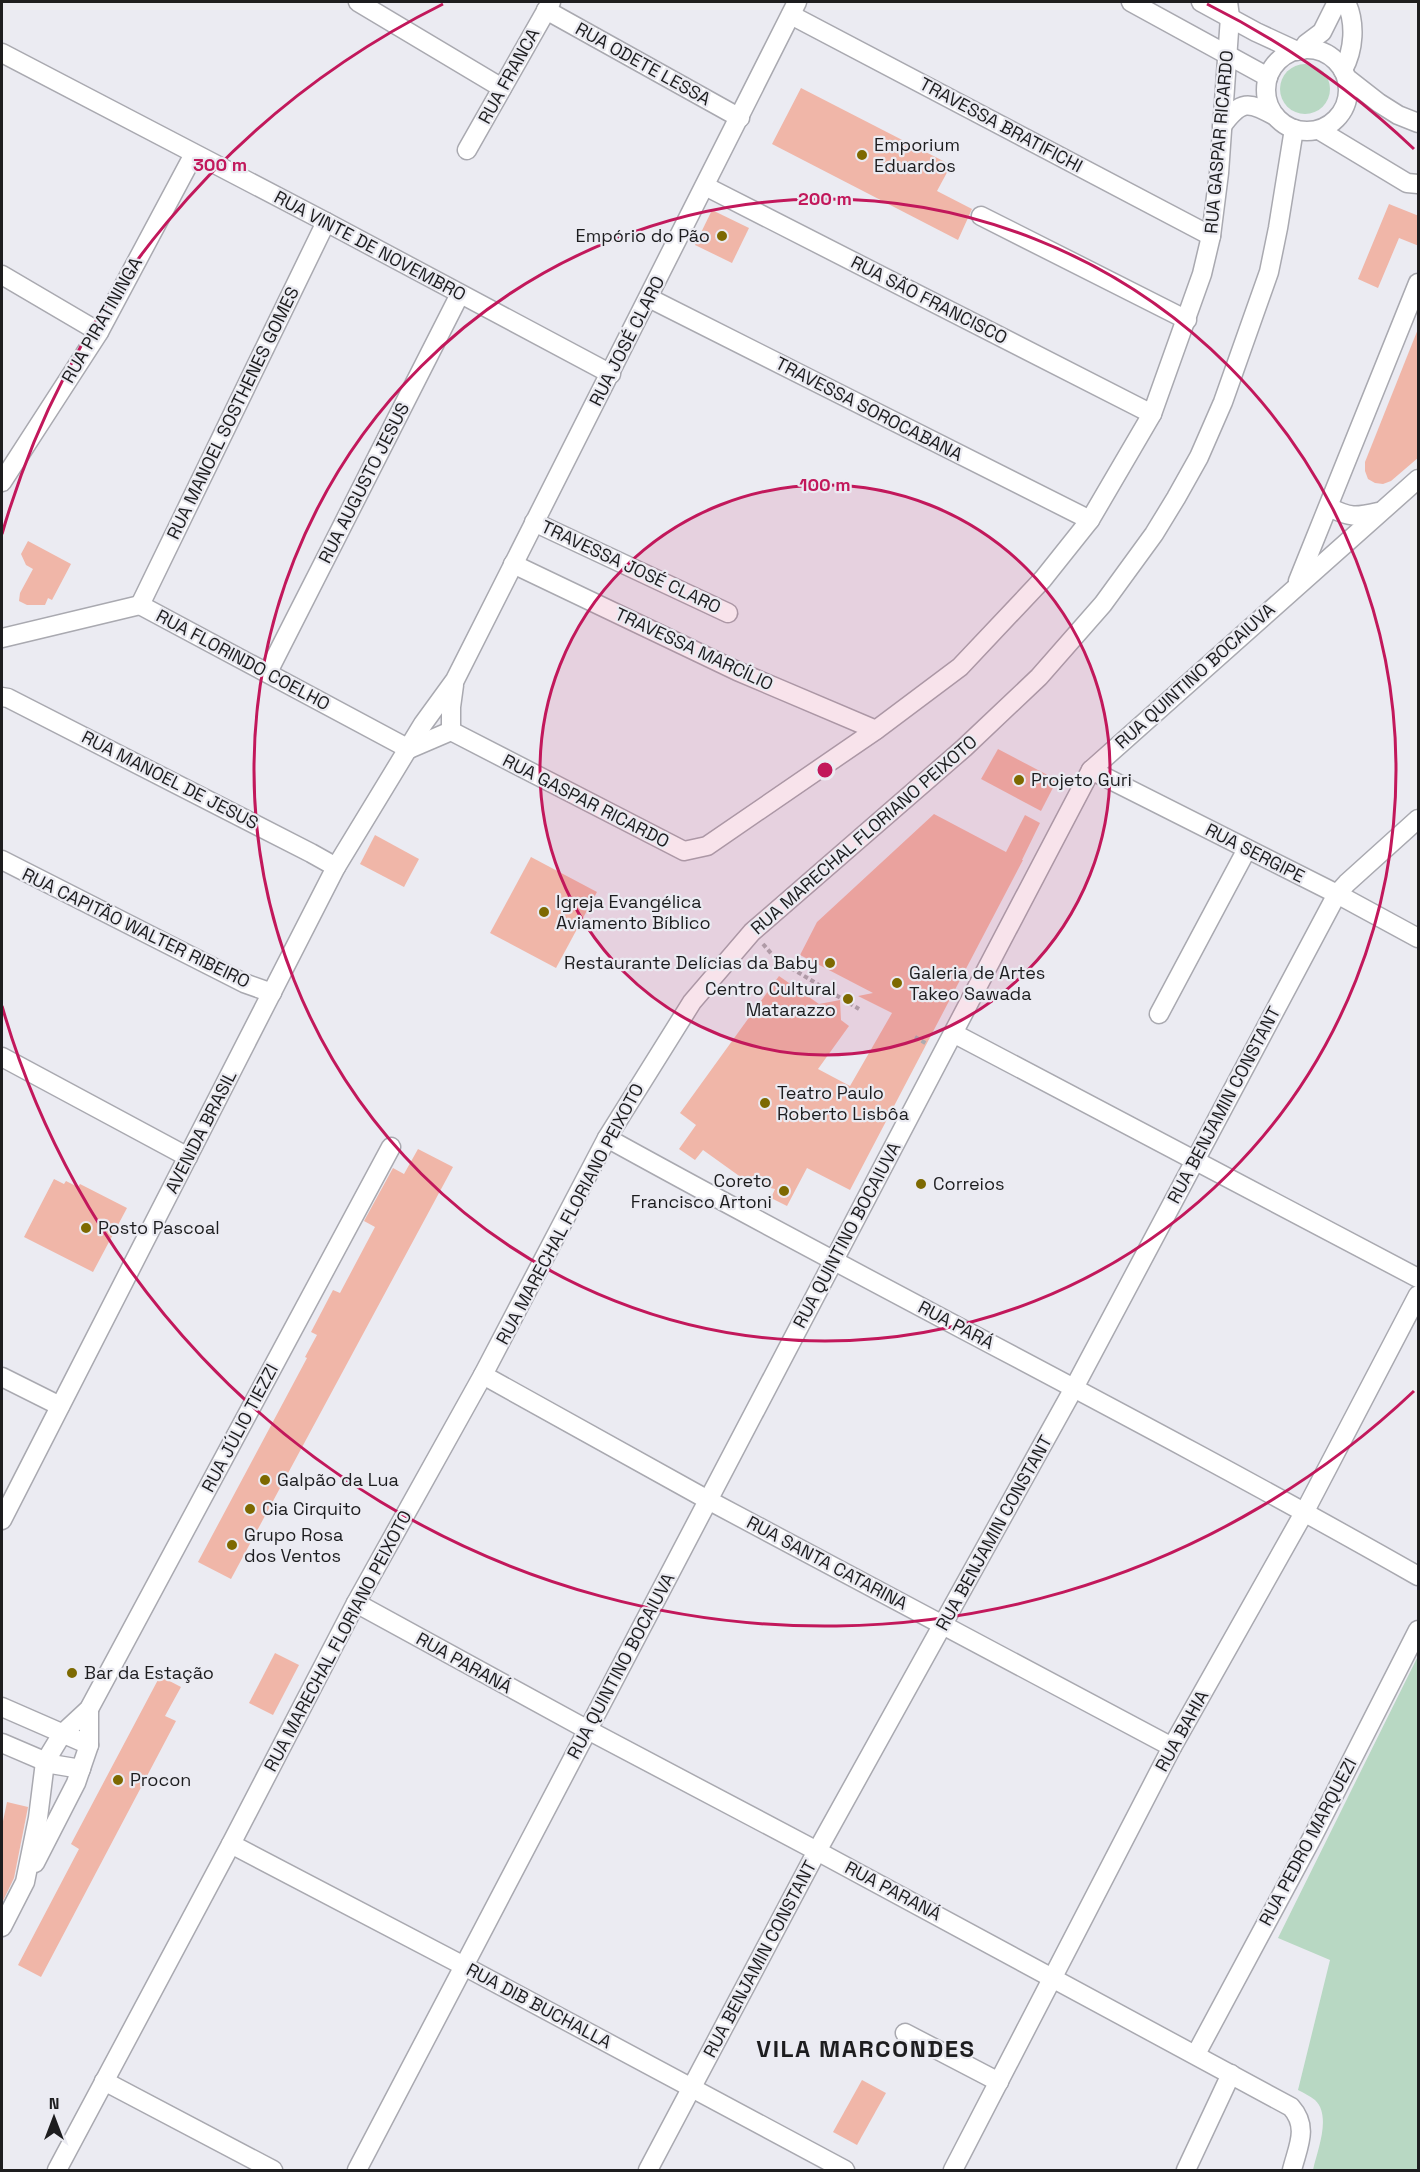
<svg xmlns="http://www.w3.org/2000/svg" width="1420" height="2172" font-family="'Space Grotesk',sans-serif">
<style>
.green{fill:#b8d8c3}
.building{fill:#f0b6a8}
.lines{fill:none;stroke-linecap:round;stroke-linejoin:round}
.minor-casing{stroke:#a9a9b0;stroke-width:21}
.path{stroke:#acacb1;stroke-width:4;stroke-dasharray:4.5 3;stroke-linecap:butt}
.minor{stroke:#fff;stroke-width:18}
.ring{fill:none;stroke:#c2185b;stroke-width:3}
.poi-dot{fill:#7d6901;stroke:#ebebf2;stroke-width:2}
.labels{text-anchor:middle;stroke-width:4.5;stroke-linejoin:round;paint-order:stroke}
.street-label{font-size:18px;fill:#1d1d1f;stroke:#ebebf2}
.poi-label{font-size:18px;fill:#1d1d1f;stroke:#ebebf2;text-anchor:start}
.district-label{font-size:24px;font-weight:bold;letter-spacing:1.5px;fill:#1d1d1f;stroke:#ebebf2}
.centre{fill:#c2185b;stroke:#ebebf2;stroke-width:3}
.ring-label{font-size:18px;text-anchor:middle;font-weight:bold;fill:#c2185b;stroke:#ebebf2;stroke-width:4.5;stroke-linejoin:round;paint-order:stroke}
</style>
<rect width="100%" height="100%" fill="#ebebf2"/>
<g class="green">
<circle cx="1305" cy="89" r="25"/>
<path d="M1418 1656V2170H1313C1317 2151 1332 2116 1315 2100 1310 2096 1304 2093 1298 2090L1330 1960 1278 1938Z"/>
</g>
<g class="building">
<path d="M801 88 951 165 937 191 972 209 958 240 772 144Z"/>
<path d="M1389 204 1419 216V246L1399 238 1378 288 1358 279Z"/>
<path d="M712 210 749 228 732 263 695 245Z"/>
<path d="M1418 329 1419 457 1391 481 1383 484 1375 483 1368 479 1365 471V462Z"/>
<path d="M28 541 71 564 52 600 48 598 45 605H27L19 601 20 593 33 569 26 565 21 554Z"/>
<path d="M998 749 1057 780 1041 811 981 779Z"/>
<path d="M934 814 1006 852 1025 815 1040 823 1022 860H1023L850 1190 807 1168 787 1206 771 1198 775 1189 749 1183 703 1150 695 1160 679 1149 696 1125 680 1113 779 976 819 1004 840 1000 841 1020 849 1026 818 1069 850 1086 892 1013 858 996 873 993 800 955 817 922Z"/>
<path d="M375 835 419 859 404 887 360 864Z"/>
<path d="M531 857 597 892 556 968 490 933Z"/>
<path d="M418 1149 453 1167 231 1579 198 1562 307 1358 305 1357 317 1335 311 1332 333 1290 340 1293 375 1227 364 1221 393 1168 404 1174Z"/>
<path d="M54 1179 64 1184 66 1181 78 1187 80 1184 127 1208 93 1272 24 1237Z"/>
<path d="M275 1653 299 1665 273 1715 249 1703Z"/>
<path d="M160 1676 181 1687 165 1716 176 1721 41 1977 18 1965 79 1849 71 1844Z"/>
<path d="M7 1802 28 1807 14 1878 2 1903V1826Z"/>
<path d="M862 2080 886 2093 857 2145 833 2132Z"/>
</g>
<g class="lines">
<g class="minor-casing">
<g id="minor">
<path d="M358 2 502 88"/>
<path d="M1131 2 1268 77"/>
<path d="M1201 2 1256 32 1297 51"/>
<path d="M546 10 740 118"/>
<path d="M791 15 1211 236"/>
<circle cx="1307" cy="90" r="41"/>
<path d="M1302 50 1306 44 1322 32 1337 2"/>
<path d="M2 53 326 222 611 374"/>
<path d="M1343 70C1354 50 1356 23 1346 2"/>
<path d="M1347 78 1379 103 1398 115 1418 123"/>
<path d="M1222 126C1241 100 1248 101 1275 116"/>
<path d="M1319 130 1407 183 1418 184"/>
<path d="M467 150 551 2"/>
<path d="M705 186 1152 414"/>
<path d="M981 216 1187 320"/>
<path d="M2 275 99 332"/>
<path d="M649 298 1090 520"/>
<path d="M2 482 99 332 194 154"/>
<path d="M1329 507C1350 518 1356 517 1378 512"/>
<path d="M534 522 728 613"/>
<path d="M513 564 737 671 876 730"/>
<path d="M1298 581 1418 283"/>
<path d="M140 605 326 222"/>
<path d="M2 638 140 605 409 749"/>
<path d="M268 672 460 294"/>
<path d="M2 697 8 698 311 853 336 867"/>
<path d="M451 731V707L454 685"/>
<path d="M409 749 451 731 684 851 707 846 876 730 960 667 1043 579 1090 520 1152 414 1202 274 1211 236 1219 173 1230 17 1228 2"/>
<path d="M1091 770 1337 894 1418 938"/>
<path d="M2 860 244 983 272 993"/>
<path d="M1159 1014 1247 849"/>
<path d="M953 1033 1418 1278"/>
<path d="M2 1057 188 1157"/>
<path d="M607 1138C876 1287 1151 1424 1418 1576"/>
<path d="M483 1375 708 1500 1172 1747"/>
<path d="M2 1377 60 1406"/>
<path d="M2 1520 336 867 423 724 455 680 797 2"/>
<path d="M356 1603 588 1730 817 1851 1291 2107C1309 2127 1298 2146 1292 2170"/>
<path d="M2 1707 89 1745"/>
<path d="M2 1743 51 1764 81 1769"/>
<path d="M231 1844 464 1966 845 2170"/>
<path d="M35 1863 76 1783 89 1745V1709"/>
<path d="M2 1927 25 1882 38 1818 45 1762 62 1734 89 1709 391 1147"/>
<path d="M905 2033 999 2082"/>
<path d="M1196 2054 1312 1838 1418 1630"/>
<path d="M104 2081 273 2170"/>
<path d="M57 2170 231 1844 356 1603 483 1375 607 1138 692 1002 752 932 964 748 1039 677 1103 604 1154 534 1176 498 1199 457 1223 402 1269 272 1278 228 1294 129"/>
<path d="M357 2170 1091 770 1418 479"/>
<path d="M648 2170 817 1851 1074 1388 1337 894 1347 883 1418 819"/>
<path d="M953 2170 1172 1747 1305 1511 1418 1295"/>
<path d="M1186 2170 1231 2074"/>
</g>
</g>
<g class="path">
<path d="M763 944 776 959 859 1009"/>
<path d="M915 1037 927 1044"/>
</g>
<use href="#minor" class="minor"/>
</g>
<circle cx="825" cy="770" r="285" fill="#c2185b" fill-opacity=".12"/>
<g class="ring">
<circle cx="825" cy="770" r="285"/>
<circle cx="825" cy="770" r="571"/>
<path d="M1414 1391A856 856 0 0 1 2 1006M2 534A856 856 0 0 1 443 4M1207 4A856 856 0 0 1 1414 149"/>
</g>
<g class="poi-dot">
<circle cx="862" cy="155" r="6"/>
<circle cx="722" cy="236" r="6"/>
<circle cx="1019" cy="780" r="6"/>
<circle cx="544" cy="912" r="6"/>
<circle cx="830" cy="963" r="6"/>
<circle cx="897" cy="983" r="6"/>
<circle cx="848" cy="999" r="6"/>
<circle cx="765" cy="1103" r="6"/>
<circle cx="921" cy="1184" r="6"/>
<circle cx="784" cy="1191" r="6"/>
<circle cx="86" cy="1228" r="6"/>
<circle cx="265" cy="1480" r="6"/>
<circle cx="250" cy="1509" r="6"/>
<circle cx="232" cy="1545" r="6"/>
<circle cx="72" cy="1673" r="6"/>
<circle cx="118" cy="1780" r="6"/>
</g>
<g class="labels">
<g class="street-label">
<text transform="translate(643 64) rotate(29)" y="6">RUA ODETE LESSA</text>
<text transform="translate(509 76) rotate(-61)" y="6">RUA FRANCA</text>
<text transform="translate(1001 125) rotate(28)" y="6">TRAVESSA BRATIFICHI</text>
<text transform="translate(1219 142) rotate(-85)" y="6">RUA GASPAR RICARDO</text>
<text transform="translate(370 246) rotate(28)" y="6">RUA VINTE DE NOVEMBRO</text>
<text transform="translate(929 300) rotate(27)" y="6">RUA SÃO FRANCISCO</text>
<text transform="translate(102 320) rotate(-60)" y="6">RUA PIRATININGA</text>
<text transform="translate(627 341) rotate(-63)" y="6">RUA JOSÉ CLARO</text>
<text transform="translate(869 409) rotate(27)" y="6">TRAVESSA SOROCABANA</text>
<text transform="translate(233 413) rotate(-64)" y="6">RUA MANOEL SOSTHENES GOMES</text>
<text transform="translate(364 483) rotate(-63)" y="6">RUA AUGUSTO JESUS</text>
<text transform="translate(631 567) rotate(25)" y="6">TRAVESSA JOSÉ CLARO</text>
<text transform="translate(694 649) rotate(25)" y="6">TRAVESSA MARCÍLIO</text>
<text transform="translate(243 660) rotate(28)" y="6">RUA FLORINDO COELHO</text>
<text transform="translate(1195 676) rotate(-42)" y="6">RUA QUINTINO BOCAIUVA</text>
<text transform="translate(170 780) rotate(27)" y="6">RUA MANOEL DE JESUS</text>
<text transform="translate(586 801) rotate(27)" y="6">RUA GASPAR RICARDO</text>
<text transform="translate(864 835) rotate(-41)" y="6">RUA MARECHAL FLORIANO PEIXOTO</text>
<text transform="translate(1255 853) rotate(27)" y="6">RUA SERGIPE</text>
<text transform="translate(136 928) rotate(26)" y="6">RUA CAPITÃO WALTER RIBEIRO</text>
<text transform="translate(1224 1105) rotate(-62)" y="6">RUA BENJAMIN CONSTANT</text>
<text transform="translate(201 1132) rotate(-63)" y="6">AVENIDA BRASIL</text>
<text transform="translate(570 1214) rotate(-62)" y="6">RUA MARECHAL FLORIANO PEIXOTO</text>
<text transform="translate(847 1235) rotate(-62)" y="6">RUA QUINTINO BOCAIUVA</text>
<text transform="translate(956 1325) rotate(28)" y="6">RUA PARÁ</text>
<text transform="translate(240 1428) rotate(-62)" y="6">RUA JÚLIO TIEZZI</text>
<text transform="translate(994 1533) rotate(-61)" y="6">RUA BENJAMIN CONSTANT</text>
<text transform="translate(827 1563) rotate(28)" y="6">RUA SANTA CATARINA</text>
<text transform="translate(338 1641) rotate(-62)" y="6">RUA MARECHAL FLORIANO PEIXOTO</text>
<text transform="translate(464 1663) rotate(29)" y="6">RUA PARANÁ</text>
<text transform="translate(621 1666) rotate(-62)" y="6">RUA QUINTINO BOCAIUVA</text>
<text transform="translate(1182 1731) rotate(-61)" y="6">RUA BAHIA</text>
<text transform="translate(1308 1842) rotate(-62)" y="6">RUA PEDRO MARQUEZI</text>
<text transform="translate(893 1891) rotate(28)" y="6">RUA PARANÁ</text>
<text transform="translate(760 1959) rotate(-62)" y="6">RUA BENJAMIN CONSTANT</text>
<text transform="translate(539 2006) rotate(28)" y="6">RUA DIB BUCHALLA</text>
</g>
<g class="poi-label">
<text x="874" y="151">Emporium<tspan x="874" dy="21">Eduardos</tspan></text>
<text x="710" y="242" text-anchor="end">Empório do Pão</text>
<text x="1031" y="786">Projeto Guri</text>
<text x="556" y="908">Igreja Evangélica<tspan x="556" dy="21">Aviamento Bíblico</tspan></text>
<text x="818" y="969" text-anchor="end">Restaurante Delícias da Baby</text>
<text x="909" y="979">Galeria de Artes<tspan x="909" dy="21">Takeo Sawada</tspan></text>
<text x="836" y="995" text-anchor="end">Centro Cultural<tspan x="836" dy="21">Matarazzo</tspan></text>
<text x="777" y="1099">Teatro Paulo<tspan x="777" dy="21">Roberto Lisbôa</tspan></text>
<text x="772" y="1187" text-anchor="end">Coreto<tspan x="772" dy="21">Francisco Artoni</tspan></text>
<text x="933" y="1190">Correios</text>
<text x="98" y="1234">Posto Pascoal</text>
<text x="277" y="1486">Galpão da Lua</text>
<text x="262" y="1515">Cia Cirquito</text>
<text x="244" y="1541">Grupo Rosa<tspan x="244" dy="21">dos Ventos</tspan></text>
<text x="84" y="1679">Bar da Estação</text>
<text x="130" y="1786">Procon</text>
</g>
<g class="district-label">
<text x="866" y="2057">VILA MARCONDES</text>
</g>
</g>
<circle cx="825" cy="770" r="9" class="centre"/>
<g class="ring-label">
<text x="220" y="171">300 m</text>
<text x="825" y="205">200 m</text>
<text x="825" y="491">100 m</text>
</g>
<rect width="1420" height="2172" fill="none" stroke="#1d1d1f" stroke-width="6"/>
<g transform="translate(54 2118)" stroke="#ebebf2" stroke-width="4.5" paint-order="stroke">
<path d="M0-4.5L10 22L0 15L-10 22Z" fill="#1d1d1f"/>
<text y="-9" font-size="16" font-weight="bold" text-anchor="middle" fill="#1d1d1f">N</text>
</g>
</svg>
